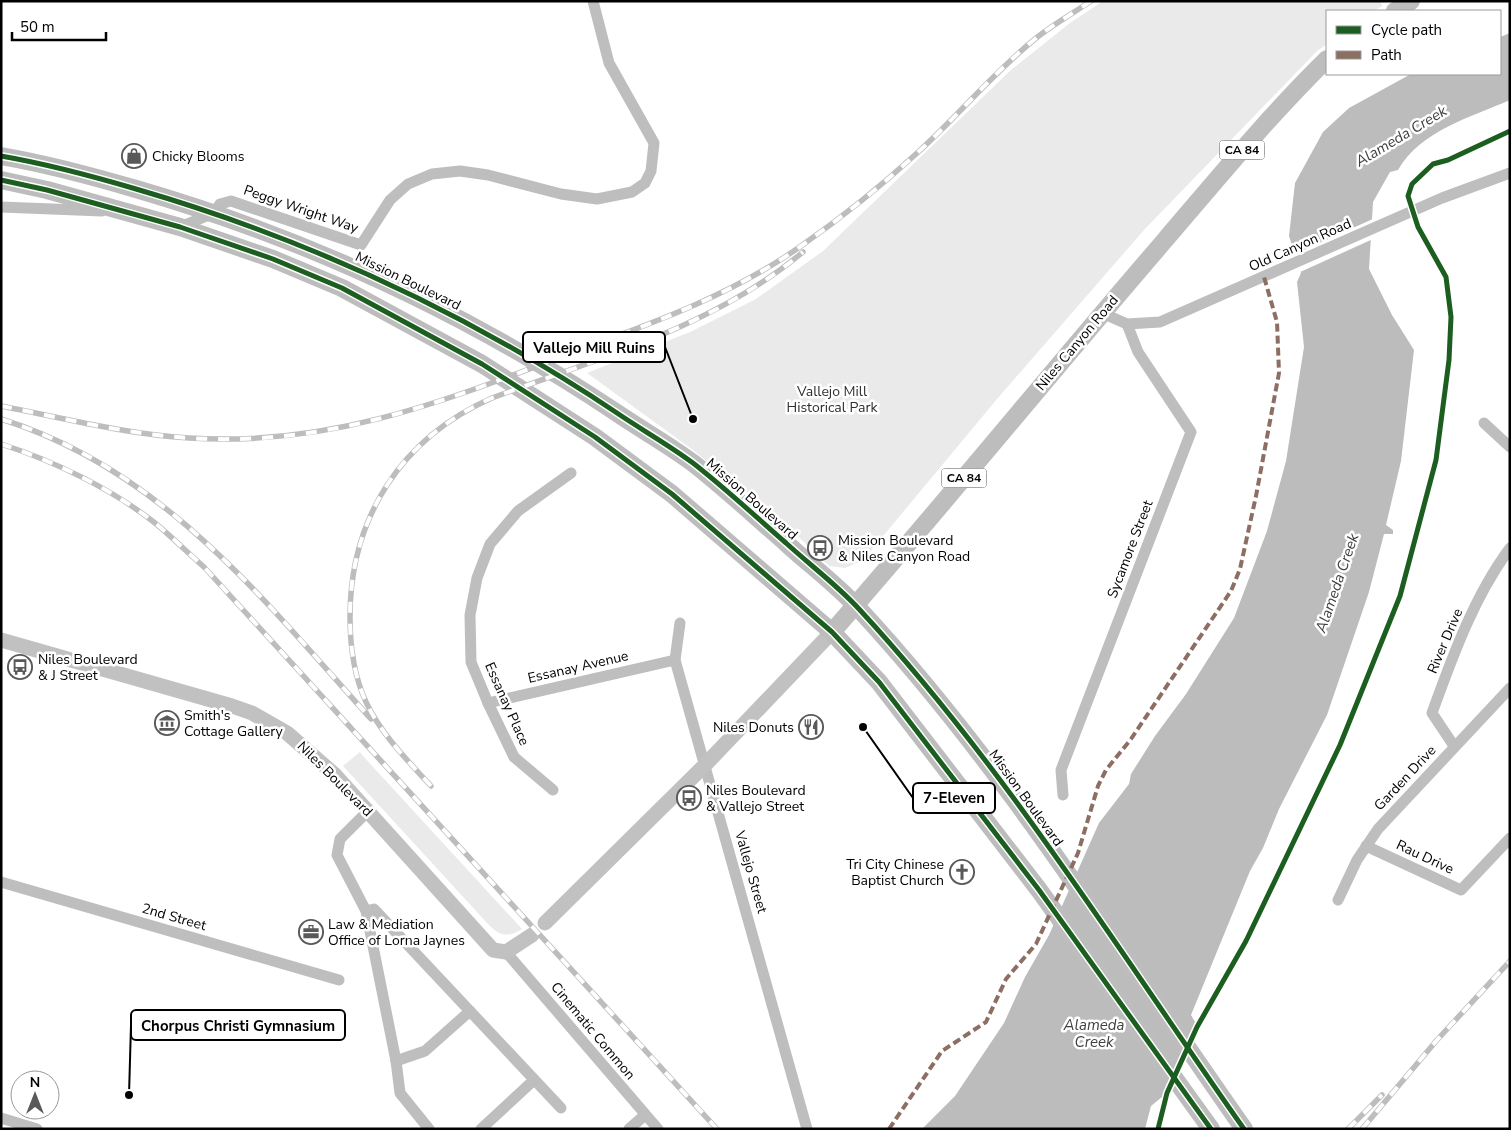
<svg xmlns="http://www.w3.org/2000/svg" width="1511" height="1130" viewBox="0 0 1511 1130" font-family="'Nunito Sans',sans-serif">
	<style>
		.green { fill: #eaeaea }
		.water { fill: #bcbcbc }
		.pier { fill: #fff }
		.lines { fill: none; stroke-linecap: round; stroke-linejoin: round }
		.minor { stroke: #bebebe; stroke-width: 11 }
		.secondary { stroke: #c1c1c1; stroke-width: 15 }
		.primary { stroke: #bdbdbd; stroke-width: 18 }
		.rail-casing { stroke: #bdbdbd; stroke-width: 5.5 }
		.rail { stroke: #fff; stroke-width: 4; stroke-dasharray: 11; stroke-linecap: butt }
		.quiet { stroke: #8d6e63; stroke-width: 4; stroke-dasharray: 8 4; stroke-linecap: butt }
		.cycleway-casing { stroke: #fff; stroke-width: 8 }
		.cycleway { stroke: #1b5e20; stroke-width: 5 }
		.labels { text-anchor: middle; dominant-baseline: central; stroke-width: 5; stroke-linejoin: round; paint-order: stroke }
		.shield { fill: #fff; stroke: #4c4c4c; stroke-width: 1 }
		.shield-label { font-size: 12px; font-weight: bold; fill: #000 }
		.poi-label { font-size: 14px; fill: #000; stroke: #fff; text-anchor: start }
		.street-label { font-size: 14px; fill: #000; stroke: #fff }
		.park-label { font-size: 14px; fill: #2f2f2f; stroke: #fff }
		.water-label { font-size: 15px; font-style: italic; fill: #404040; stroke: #fff }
		.leader { fill: none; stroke: #000; stroke-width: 2 }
		.callout-dot { fill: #000; stroke: #fff; stroke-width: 2 }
		.callout { fill: #fff; stroke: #000; stroke-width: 2 }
		.callout-label { font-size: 15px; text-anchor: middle; font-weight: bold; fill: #000 }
	</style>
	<rect width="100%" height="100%" fill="#fff"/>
	<g class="green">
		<path d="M1103 1H1380L1382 6 1374 11H1327V44L1317 51 1144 230 997 399 869 553 857 563 845 568 829 566 790 529 693 450 587 373 690 332 756 299 823 251 1011 70 1070 23Z"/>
		<path d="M360 752 363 756 522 929C508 938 499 936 488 924L343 766Z"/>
	</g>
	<path class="water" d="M1510 33V100C1471 117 1420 131 1398 170L1390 172 1373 202 1369 269 1392 315 1414 350 1401 461 1386 525 1393 530V534H1384L1369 592 1327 715 1279 809 1263 848 1250 871 1191 1015 1195 1022 1162 1097 1151 1106 1145 1129H922L955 1096 1004 1023 1025 977 1049 935 1099 823 1129 784 1131 774 1155 736 1186 694 1234 618 1267 531 1286 461 1304 347 1297 282 1301 273 1289 236 1295 183 1323 132 1349 108 1411 74H1500V37Z"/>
	<path class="pier" d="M1375 218 1373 239 1298 273 1293 255Z"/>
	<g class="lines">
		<g class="minor">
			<path d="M1 207 102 211"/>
			<path d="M180 227 214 213 220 204 231 201 361 245 390 200 408 184 432 174 460 171 488 175 561 194 597 199 632 192 645 183 651 171 654 143 609 63 593 1"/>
			<path d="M1102 313 1127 324 1160 322 1442 198 1510 173"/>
			<path d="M1484 423 1510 447"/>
			<path d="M680 623 675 660 807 1129"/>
			<path d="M488 703 675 660"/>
			<path d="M1454 746 1432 713C1452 658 1474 596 1510 548"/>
			<path d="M553 790 514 757 488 703 471 662 470 615 477 578 490 544 518 511 571 473"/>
			<path d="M1063 795 1061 770 1191 432 1138 352 1127 324"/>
			<path d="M368 811 340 839 337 855 366 911 396 1061 400 1093 429 1129"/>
			<path d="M1366 846 1461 890 1510 838"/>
			<path d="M1 882 339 980"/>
			<path d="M1338 900 1357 860 1378 829 1510 688"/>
			<path d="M366 911 374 909 561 1108"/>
			<path d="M506 952 658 1129"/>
			<path d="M396 1061 425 1051 470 1011"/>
			<path d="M1 1118 37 1129"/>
			<path d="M481 1129 534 1080"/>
			<path d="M629 1129 645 1115"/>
		</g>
		<g class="secondary">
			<path d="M1 640 232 706 252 713 287 733 335 775 493 950 506 952 532 935"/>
			<path d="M545 923 704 766 832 632"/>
		</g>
		<g class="primary">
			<path d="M1395 11 1411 1"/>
			<path d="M1 156C47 164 92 176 136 189 308 239 469 314 617 413 642 430 669 445 693 463 725 488 755 516 786 543 810 565 837 585 859 609 1006 768 1120 953 1244 1129"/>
			<path d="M1 180 47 190 180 227 273 259 342 288 482 364 595 437 672 494 832 632 879 682 1039 890 1211 1129"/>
			<path d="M832 632C945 503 1053 370 1165 240 1218 178 1269 116 1327 59"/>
		</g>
		<defs>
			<g id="rail">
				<path d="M1 406C63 418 125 434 189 438 331 447 445 401 574 352 653 323 732 295 801 246 841 218 880 187 916 154 957 117 992 74 1035 39 1052 25 1072 14 1091 1"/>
				<path d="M1 419C162 469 263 599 371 719"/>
				<path d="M1 444C54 461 112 489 155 523 172 537 188 553 204 567L717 1129"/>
				<path d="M431 786C407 760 381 734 366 702 354 676 350 646 350 617 350 518 401 438 492 398 599 358 715 326 803 252"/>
				<path d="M1348 1129 1382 1095"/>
				<path d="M1362 1129 1437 1040 1510 961"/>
			</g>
		</defs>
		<use href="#rail" class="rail-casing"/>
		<use href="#rail" class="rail"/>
		<path class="quiet" d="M889 1129 942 1051 986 1022 1006 979 1036 944 1078 853 1098 786 1106 770 1131 739 1231 591 1240 569 1256 496 1279 373 1277 322 1264 277"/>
		<defs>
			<g id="cycleway">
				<path d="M1 156C47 164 92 176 136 189 308 239 469 314 617 413 642 430 669 445 693 463 725 488 755 516 786 543 810 565 837 585 859 609 1006 768 1120 953 1244 1129"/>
				<path d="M1 180 47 190 180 227 273 259 342 288 482 364 595 437 672 494 832 632 879 682 1039 890 1211 1129"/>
				<path d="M1158 1129 1167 1093 1197 1027 1246 941 1340 745 1400 596 1436 460 1449 360 1451 317 1446 277 1418 227 1408 196 1412 184 1433 164 1448 160 1510 131"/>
			</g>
		</defs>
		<use href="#cycleway" class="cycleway-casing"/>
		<use href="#cycleway" class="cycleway"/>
	</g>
	<defs>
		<symbol id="shop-ring" viewBox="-11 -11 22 22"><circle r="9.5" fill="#fff" stroke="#595959" stroke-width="1.5"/><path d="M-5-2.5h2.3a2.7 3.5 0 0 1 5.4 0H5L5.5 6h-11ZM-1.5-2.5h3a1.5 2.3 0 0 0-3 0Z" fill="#595959"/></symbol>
		<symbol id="bus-ring" viewBox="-11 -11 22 22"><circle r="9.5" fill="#fff" stroke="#595959" stroke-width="1.5"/><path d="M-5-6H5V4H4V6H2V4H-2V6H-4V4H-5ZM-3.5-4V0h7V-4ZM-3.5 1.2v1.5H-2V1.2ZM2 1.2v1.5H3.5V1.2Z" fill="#595959"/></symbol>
		<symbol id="museum-ring" viewBox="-11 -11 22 22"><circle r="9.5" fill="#fff" stroke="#595959" stroke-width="1.5"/><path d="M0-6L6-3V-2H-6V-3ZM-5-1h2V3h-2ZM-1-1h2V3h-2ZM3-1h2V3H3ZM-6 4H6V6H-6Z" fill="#595959"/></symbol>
		<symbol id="restaurant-ring" viewBox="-11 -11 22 22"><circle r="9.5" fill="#fff" stroke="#595959" stroke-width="1.5"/><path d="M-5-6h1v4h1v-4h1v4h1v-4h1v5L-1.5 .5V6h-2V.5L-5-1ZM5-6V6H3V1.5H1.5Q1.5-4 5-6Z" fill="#595959"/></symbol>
		<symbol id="church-ring" viewBox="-11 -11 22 22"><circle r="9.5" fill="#fff" stroke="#595959" stroke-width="1.5"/><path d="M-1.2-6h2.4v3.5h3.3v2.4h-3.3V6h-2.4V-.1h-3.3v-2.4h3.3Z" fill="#595959"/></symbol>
		<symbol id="office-ring" viewBox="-11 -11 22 22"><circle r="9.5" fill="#fff" stroke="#595959" stroke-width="1.5"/><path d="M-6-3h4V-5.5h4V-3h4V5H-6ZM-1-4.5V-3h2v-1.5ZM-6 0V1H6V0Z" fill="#595959"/></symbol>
	</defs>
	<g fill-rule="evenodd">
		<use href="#shop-ring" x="120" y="142" width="28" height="28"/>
		<use href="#bus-ring" x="806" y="534" width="28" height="28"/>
		<use href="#bus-ring" x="6" y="653" width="28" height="28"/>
		<use href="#museum-ring" x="153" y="709" width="28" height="28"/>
		<use href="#restaurant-ring" x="797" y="713" width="28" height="28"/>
		<use href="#bus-ring" x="675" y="784" width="28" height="28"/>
		<use href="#church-ring" x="948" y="858" width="28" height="28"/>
		<use href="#office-ring" x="297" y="918" width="28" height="28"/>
	</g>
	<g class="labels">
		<g class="shield">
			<rect x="1219.5" y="140.5" width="45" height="19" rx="4"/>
			<rect x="941.5" y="468.5" width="45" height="19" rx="4"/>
		</g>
		<g class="shield-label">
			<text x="1242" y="150">CA 84</text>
			<text x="964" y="478">CA 84</text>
		</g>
		<g class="poi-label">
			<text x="152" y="156">Chicky Blooms</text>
			<text x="838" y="540">Mission Boulevard<tspan x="838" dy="16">&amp; Niles Canyon Road</tspan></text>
			<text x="38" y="659">Niles Boulevard<tspan x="38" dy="16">&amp; J Street</tspan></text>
			<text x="184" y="715">Smith's<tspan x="184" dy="16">Cottage Gallery</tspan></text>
			<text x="794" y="727" text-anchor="end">Niles Donuts</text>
			<text x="706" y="790">Niles Boulevard<tspan x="706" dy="16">&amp; Vallejo Street</tspan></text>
			<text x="944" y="864" text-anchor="end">Tri City Chinese<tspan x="944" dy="16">Baptist Church</tspan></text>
			<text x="328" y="924">Law &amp; Mediation<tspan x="328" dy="16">Office of Lorna Jaynes</tspan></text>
		</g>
		<g class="street-label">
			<text transform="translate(301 209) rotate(19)">Peggy Wright Way</text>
			<text transform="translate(1300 245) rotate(-24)">Old Canyon Road</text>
			<text transform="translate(408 281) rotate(26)">Mission Boulevard</text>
			<text transform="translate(1077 343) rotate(-50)">Niles Canyon Road</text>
			<text transform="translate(752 499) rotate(41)">Mission Boulevard</text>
			<text transform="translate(1130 549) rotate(-69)">Sycamore Street</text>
			<text transform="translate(1445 641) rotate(-67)">River Drive</text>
			<text transform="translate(578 667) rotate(-13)">Essanay Avenue</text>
			<text transform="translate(507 704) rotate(66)">Essanay Place</text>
			<text transform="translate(1405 778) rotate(-47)">Garden Drive</text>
			<text transform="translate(335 779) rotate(45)">Niles Boulevard</text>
			<text transform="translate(1026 798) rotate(54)">Mission Boulevard</text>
			<text transform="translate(1425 857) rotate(25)">Rau Drive</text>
			<text transform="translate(751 872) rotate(74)">Vallejo Street</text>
			<text transform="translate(174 917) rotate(16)">2nd Street</text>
			<text transform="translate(593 1031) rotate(50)">Cinematic Common</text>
		</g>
		<g class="park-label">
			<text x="832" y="391">Vallejo Mill<tspan x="832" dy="16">Historical Park</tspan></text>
		</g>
		<g class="water-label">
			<text transform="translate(1401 136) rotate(-31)">Alameda Creek</text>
			<text transform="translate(1337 583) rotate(-71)">Alameda Creek</text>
			<text x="1094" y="1025">Alameda<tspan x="1094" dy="17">Creek</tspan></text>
		</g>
	</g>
	<path class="leader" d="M693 419L665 347M863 727L913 798M129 1095L131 1025"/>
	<g class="callout-dot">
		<circle cx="693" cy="419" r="5"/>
		<circle cx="863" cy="727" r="5"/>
		<circle cx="129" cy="1095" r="5"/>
	</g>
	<g class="callout">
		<rect x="523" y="332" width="142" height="30" rx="5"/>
		<rect x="913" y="783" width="82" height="30" rx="5"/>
		<rect x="131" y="1010" width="214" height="30" rx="5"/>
	</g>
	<g class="callout-label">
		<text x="594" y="353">Vallejo Mill Ruins</text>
		<text x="954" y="803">7-Eleven</text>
		<text x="238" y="1031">Chorpus Christi Gymnasium</text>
	</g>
	<rect width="1511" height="1130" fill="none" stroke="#000000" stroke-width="5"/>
	<rect x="1326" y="10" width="175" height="65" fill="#ffffff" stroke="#999999"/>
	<rect x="1336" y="26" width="25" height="8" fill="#1b5e20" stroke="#999999"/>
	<text x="1371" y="35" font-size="15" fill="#000000">Cycle path</text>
	<rect x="1336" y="51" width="25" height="8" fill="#8d6e63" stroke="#999999"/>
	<text x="1371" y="60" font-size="15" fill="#000000">Path</text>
	<g transform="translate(35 1095)"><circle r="24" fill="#ffffff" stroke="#999999"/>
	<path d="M0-4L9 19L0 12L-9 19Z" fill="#595959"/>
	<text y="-8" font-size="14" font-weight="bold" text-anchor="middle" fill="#000000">N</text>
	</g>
	<path d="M12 32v8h94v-8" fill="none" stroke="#000000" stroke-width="2.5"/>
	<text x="20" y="32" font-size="15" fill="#000000" stroke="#ffffff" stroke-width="4" paint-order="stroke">50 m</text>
</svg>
